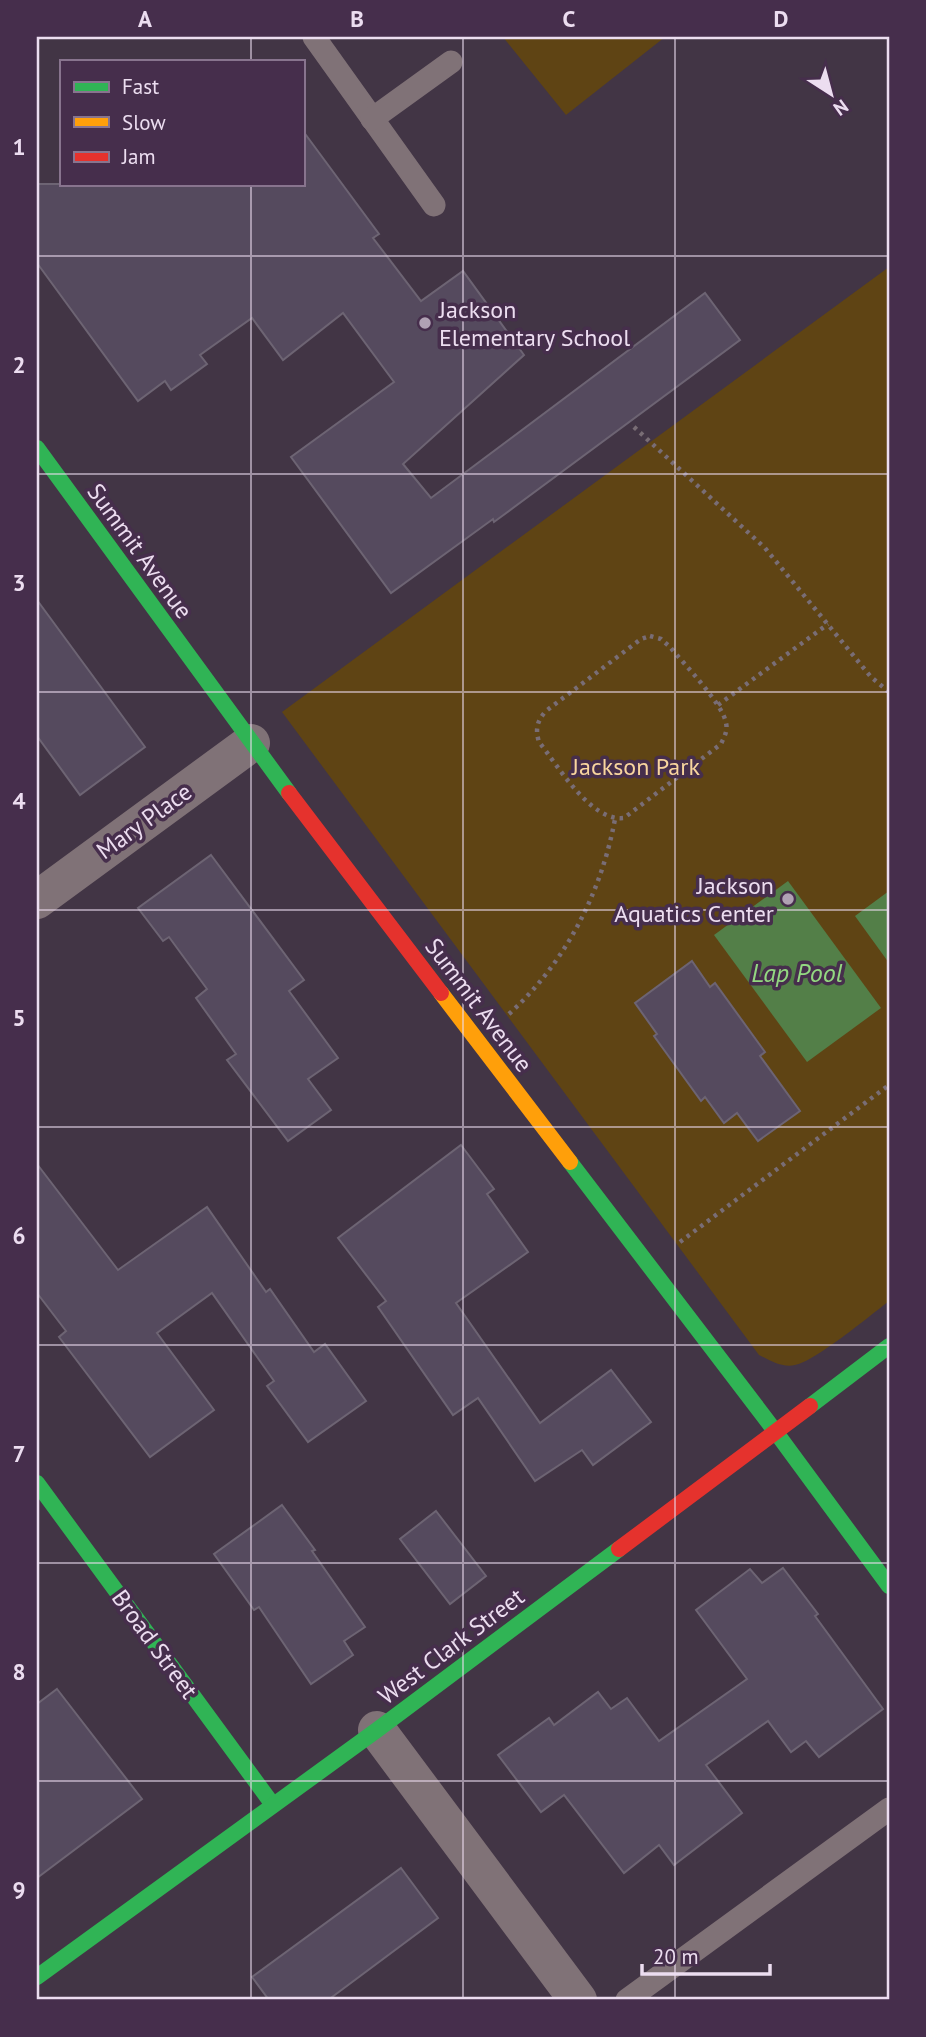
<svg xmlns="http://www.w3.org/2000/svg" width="926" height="2037" viewBox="0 0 926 2037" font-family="'PT Sans',sans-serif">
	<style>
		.green { fill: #5f4414 }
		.water { fill: #537f48 }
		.building { fill: #554a5e; stroke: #6d6473; stroke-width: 2 }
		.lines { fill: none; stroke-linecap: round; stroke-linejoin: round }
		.path { stroke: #796d75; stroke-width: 4.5; stroke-dasharray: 3.5 5; stroke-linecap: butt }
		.lane { stroke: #807277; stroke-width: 23 }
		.street { stroke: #807277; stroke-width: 38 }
		.fast { stroke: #30b455; stroke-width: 16 }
		.slow { stroke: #ff9f0a; stroke-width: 16 }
		.jam { stroke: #e5322d; stroke-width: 16 }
		.grid { fill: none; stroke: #ecddf0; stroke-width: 2; stroke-opacity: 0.55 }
		.poi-dot { fill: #b0a2b4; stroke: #462e4c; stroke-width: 2.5 }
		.labels { text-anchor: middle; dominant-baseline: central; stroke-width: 7; stroke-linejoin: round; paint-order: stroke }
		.poi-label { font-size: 24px; fill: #ecddf0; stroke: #462e4c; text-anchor: start }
		.street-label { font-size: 24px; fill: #ecddf0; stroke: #462e4c }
		.park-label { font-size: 24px; fill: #f8d59e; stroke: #462e4c }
		.water-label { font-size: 26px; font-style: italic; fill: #93d781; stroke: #462e4c }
		.neatline { fill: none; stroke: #ecddf0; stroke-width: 2.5 }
		.grid-label { font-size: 23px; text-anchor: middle; font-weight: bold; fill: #ecddf0 }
	</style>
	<rect width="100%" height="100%" fill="#423545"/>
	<g class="green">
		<path d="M503 37H665L566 115Z"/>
		<path d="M889 267V1301C871 1315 814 1362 795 1365 782 1368 770 1360 759 1355L282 712Z"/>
	</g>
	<g class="water">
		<path d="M788 881 881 1008 807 1062 714 935Z"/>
		<path d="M889 891V963L855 916Z"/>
	</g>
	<g class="building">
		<path d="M303 131 379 234 373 238 421 301 463 271 524 355 403 464 431 498 705 293 740 340 494 522 493 519 391 593 291 457 394 382 343 313 283 360 252 318 200 355 207 364 171 390 165 381 138 401 37 263V184H303Z"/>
		<path d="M37 600 145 747 80 795 37 736Z"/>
		<path d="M211 855 304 980 289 991 338 1058 308 1079 331 1110 288 1141 227 1060 236 1054 196 998 207 989 169 937 163 941 138 908Z"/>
		<path d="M692 961 710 987 715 983 765 1052 760 1056 800 1111 758 1141 737 1113 724 1123 705 1097 701 1101 654 1036 657 1034 635 1003Z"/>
		<path d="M461 1145 494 1189 487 1194 528 1252 456 1303 540 1423 611 1370 651 1422 593 1465 582 1450 535 1481 478 1398 453 1415 378 1307 386 1301 338 1238Z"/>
		<path d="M37 1164 118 1270 207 1207 266 1292 270 1289 314 1352 325 1344 366 1401 308 1442 267 1386 274 1381 212 1293 157 1333 214 1410 150 1457 59 1337 66 1331 37 1293Z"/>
		<path d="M282 1505 315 1550 312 1551 365 1627 344 1641 353 1655 311 1684 259 1607 254 1610 214 1554Z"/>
		<path d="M436 1511 486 1576 450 1604 400 1539Z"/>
		<path d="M783 1568 818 1614 815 1616 883 1709 819 1757 806 1741 791 1752 768 1721 706 1765 742 1813 674 1865 659 1845 624 1873 564 1795 541 1812 498 1755 549 1718 554 1725 598 1692 611 1709 627 1698 659 1741 747 1679 696 1610 750 1569 762 1583Z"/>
		<path d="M57 1689 142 1799 37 1878V1704Z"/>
		<path d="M401 1868 438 1918 328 2000H269L252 1977Z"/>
	</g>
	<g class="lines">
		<g class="path">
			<path d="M634 427 765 548 871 677 889 692"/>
			<path d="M650 636 661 639 670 647C684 664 723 704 726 723 728 731 724 737 721 744L624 818C591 822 558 766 539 742 535 729 537 721 546 711L641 639Z"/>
			<path d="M718 705 828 624"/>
			<path d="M509 1014C565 963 601 894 615 819"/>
			<path d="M680 1242 889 1085"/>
		</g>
		<g class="lane">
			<path d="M314 37 434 205"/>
			<path d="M372 119 451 62"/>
			<path d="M627 2000 889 1809"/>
		</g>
		<g class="street">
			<path d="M37 900 251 743"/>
			<path d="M377 1730 578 2000"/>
		</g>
		<g class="fast">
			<path d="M37 448 289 793"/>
			<path d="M570 1162 775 1431 889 1586"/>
			<path d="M810 1406 889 1346"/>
			<path d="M37 1483 273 1805"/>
			<path d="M37 1977 377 1730 619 1549"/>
		</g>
		<path class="slow" d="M441 993 570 1162"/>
		<g class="jam">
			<path d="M289 793 441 993"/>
			<path d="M619 1549 810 1406"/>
		</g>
	</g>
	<path class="grid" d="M251 37V61M463 37V2000M675 37V2000M251 184V2000M37 256H889M37 474H889M37 692H889M37 910H889M37 1127H889M37 1345H889M37 1563H889M37 1781H889"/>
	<g class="poi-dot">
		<circle cx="425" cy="323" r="7"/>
		<circle cx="788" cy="899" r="7"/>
	</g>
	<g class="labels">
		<g class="poi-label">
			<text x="439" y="309">Jackson<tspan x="439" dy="28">Elementary School</tspan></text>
			<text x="774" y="885" text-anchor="end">Jackson<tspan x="774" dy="28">Aquatics Center</tspan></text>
		</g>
		<g class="street-label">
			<text transform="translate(140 551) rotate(54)">Summit Avenue</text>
			<text transform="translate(144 821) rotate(-36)">Mary Place</text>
			<text transform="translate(479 1005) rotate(53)">Summit Avenue</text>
			<text transform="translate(155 1644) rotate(54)">Broad Street</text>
			<text transform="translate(451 1646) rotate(-37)">West Clark Street</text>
		</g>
		<g class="park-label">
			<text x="636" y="766">Jackson Park</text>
		</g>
		<g class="water-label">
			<text x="797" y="972">Lap Pool</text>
		</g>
	</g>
	<rect width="926" height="2037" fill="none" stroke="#462e4c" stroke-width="77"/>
	<rect x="60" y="60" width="245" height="126" fill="#462e4c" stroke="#88748e" stroke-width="2"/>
	<rect x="74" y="82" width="35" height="10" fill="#30b455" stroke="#88748e" stroke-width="2"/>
	<text x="122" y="94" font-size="21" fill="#ecddf0">Fast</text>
	<rect x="74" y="117" width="35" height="10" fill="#ff9f0a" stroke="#88748e" stroke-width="2"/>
	<text x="122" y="130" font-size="21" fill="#ecddf0">Slow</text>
	<rect x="74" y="152" width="35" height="10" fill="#e5322d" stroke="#88748e" stroke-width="2"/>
	<text x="122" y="164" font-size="21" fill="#ecddf0">Jam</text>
	<g transform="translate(831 94) rotate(144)" stroke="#462e4c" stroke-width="5" paint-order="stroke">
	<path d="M0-5L12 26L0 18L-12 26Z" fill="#ecddf0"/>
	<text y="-10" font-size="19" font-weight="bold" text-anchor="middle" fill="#ecddf0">N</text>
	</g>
	<path d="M642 1964v10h128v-10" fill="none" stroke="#ecddf0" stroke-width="3.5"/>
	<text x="653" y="1964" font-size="21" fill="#ecddf0" stroke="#462e4c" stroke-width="5" paint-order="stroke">20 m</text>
	<rect x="38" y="38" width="850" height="1960" class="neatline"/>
	<g class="grid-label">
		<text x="145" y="27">A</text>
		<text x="357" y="27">B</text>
		<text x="569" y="27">C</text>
		<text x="781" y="27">D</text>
		<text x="19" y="155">1</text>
		<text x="19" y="373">2</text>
		<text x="19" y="591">3</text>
		<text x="19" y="809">4</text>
		<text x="19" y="1026">5</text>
		<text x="19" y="1244">6</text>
		<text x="19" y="1462">7</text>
		<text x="19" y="1680">8</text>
		<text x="19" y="1898">9</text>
	</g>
</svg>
